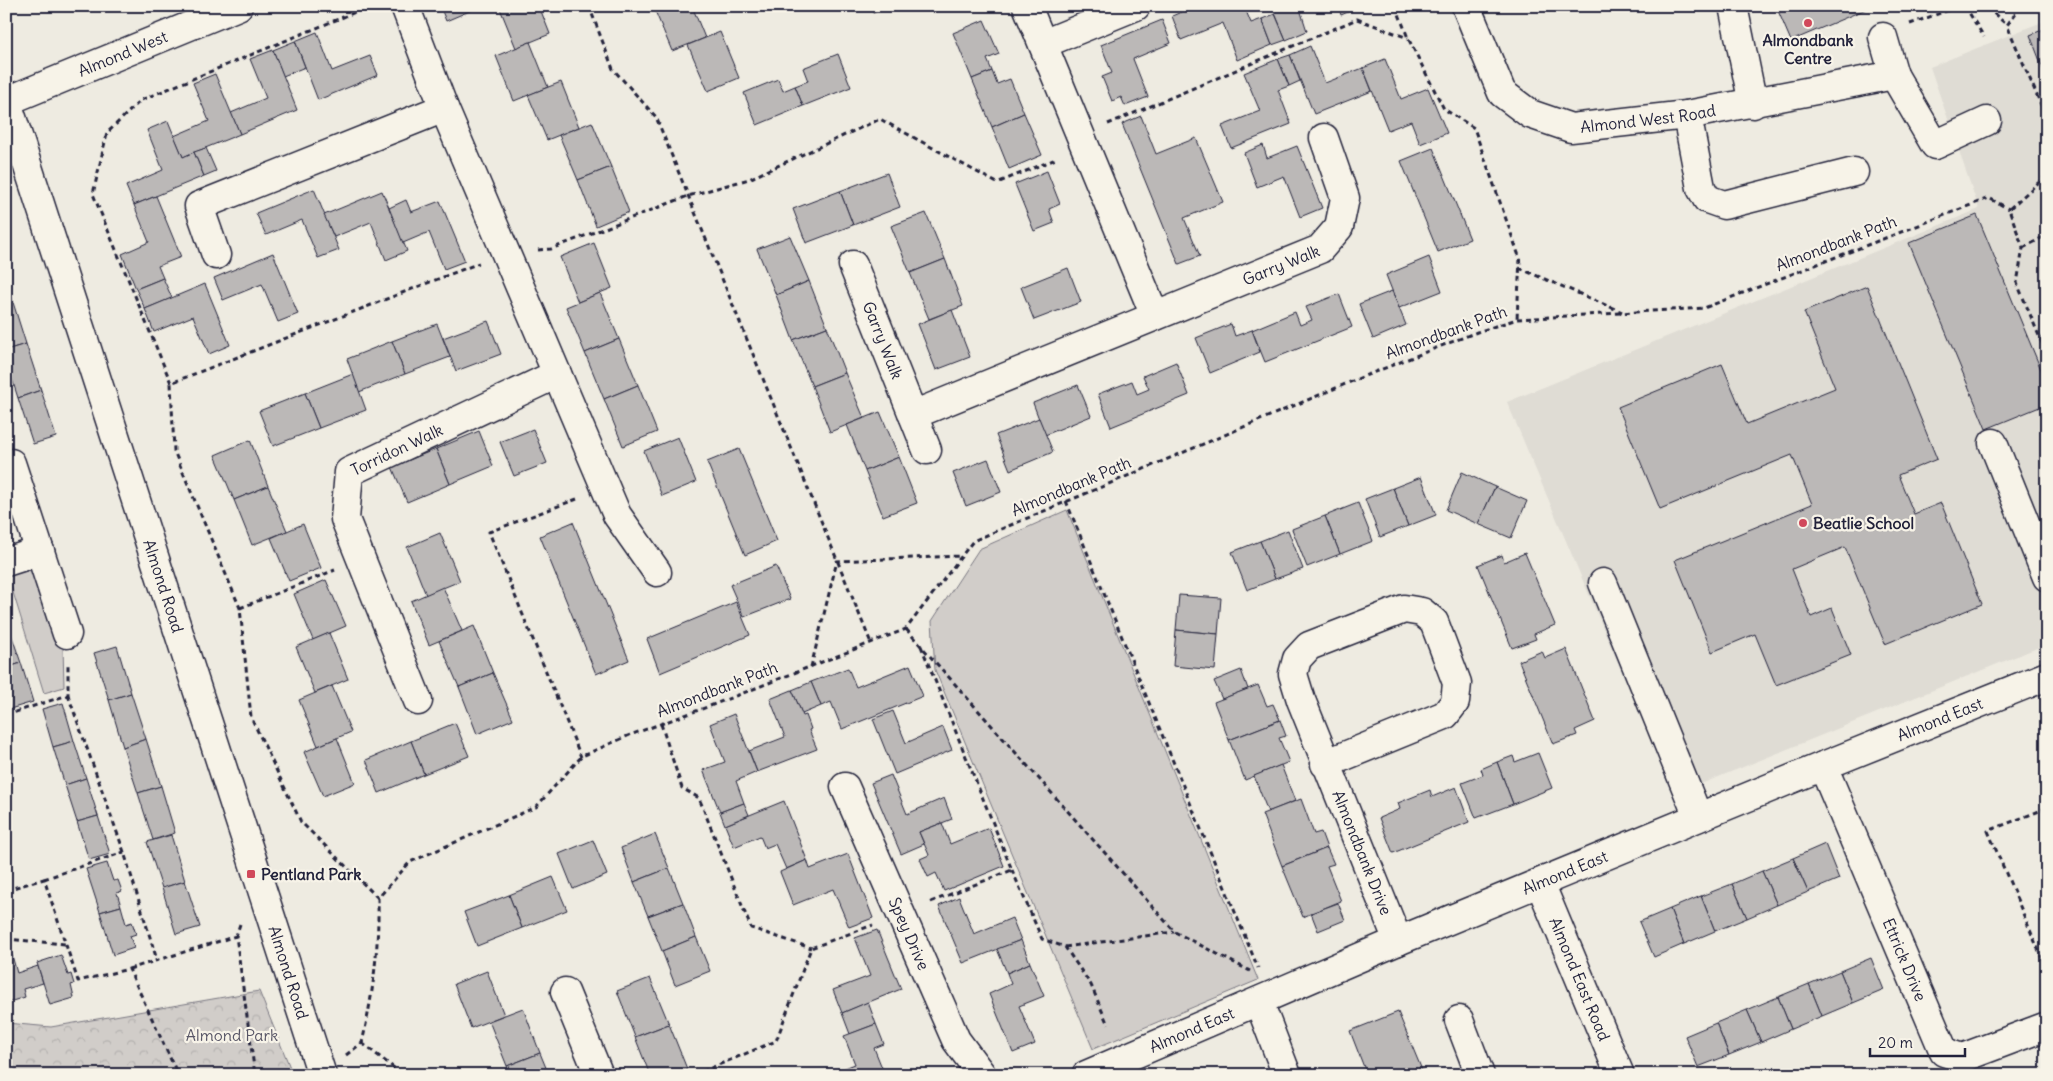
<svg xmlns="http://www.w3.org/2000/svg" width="2053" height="1081" viewBox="0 0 2053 1081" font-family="Delius,sans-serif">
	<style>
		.built { fill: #dfdcd4 }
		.grass { fill: #d1cdc9; stroke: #7a7882 }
		.park { fill: url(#park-crowns); stroke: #7a7882 }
		.building { fill: #bbb8b7; stroke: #22223b }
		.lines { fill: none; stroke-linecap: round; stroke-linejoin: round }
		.minor-casing { stroke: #22223b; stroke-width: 31 }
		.path { stroke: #22223b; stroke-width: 3; stroke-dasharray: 5 4; stroke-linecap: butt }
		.minor { stroke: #f7f3e8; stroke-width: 28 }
		.poi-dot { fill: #d1495b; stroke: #f7f3e8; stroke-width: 2 }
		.labels { text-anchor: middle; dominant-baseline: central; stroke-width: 4.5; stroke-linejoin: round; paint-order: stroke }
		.poi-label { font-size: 16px; font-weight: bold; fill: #22223b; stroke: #f7f3e8; text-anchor: start }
		.street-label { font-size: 16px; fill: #22223b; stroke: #f7f3e8 }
		.park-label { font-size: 16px; fill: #575566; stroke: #f7f3e8 }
	</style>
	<defs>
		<pattern id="park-crowns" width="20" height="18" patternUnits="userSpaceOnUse" patternTransform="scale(1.25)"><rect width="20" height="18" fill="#d1cdc9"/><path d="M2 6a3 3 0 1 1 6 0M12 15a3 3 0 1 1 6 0" fill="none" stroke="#b3b0ae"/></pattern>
	</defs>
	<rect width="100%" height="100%" fill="#eeebe1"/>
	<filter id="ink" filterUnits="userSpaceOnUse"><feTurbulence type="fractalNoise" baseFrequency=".02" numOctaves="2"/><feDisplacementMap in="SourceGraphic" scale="10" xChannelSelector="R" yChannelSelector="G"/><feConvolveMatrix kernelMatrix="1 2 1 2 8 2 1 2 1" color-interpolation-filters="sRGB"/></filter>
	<g filter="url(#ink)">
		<path class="built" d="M2047 20V644L1674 795 1507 402 1979 209 1930 67Z"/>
		<g class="grass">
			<path d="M1067 510 1258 980 1093 1049 935 670 932 621 979 549Z"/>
			<path d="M36 568 63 646 64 687 44 693 8 576Z"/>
		</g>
		<path class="park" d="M259 991 293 1075H6V1023L51 1027Z"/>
		<g class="building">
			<path d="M440 6H481L446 21Z"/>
			<path d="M499 6H539L550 34 516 48Z"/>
			<path d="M653 6H677L679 11 692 6 705 38 672 51Z"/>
			<path d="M871 6H889L873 13Z"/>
			<path d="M1195 6H1244L1251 23 1262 19 1272 45 1237 60 1223 23 1181 40 1172 16Z"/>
			<path d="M1272 6H1299L1307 31 1286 40Z"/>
			<path d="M1338 6H1362L1341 15Z"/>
			<path d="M1776 6H1873L1791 41Z"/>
			<path d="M1275 14 1286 40 1272 45 1262 19Z"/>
			<path d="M984 20 999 54 987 59 992 71 972 79 953 33Z"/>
			<path d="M1162 20 1171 43 1133 59 1148 97 1125 106 1121 97 1112 101 1102 77 1112 73 1101 45Z"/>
			<path d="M2047 28V79L2030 35Z"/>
			<path d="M317 32 332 71 370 56 378 75 318 100 295 41Z"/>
			<path d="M720 32 739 78 708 91 688 45Z"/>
			<path d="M295 41 305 67 283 76 273 50Z"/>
			<path d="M530 42 548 87 514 101 496 56Z"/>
			<path d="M1310 46 1325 83 1363 68 1372 91 1314 114 1290 55Z"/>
			<path d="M273 50 297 110 240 134 231 113 266 98 250 59Z"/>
			<path d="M838 54 851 87 803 106 795 86 808 81 803 68Z"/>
			<path d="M1290 55 1300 81 1289 86 1278 59Z"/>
			<path d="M1278 59 1289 86 1278 90 1291 124 1231 148 1222 126 1260 111 1244 73Z"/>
			<path d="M1385 59 1401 99 1428 88 1447 133 1420 144 1411 121 1388 130 1363 68Z"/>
			<path d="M992 71 997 84 1010 79 1024 113 992 127 972 79Z"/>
			<path d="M215 74 240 134 183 157 174 136 209 121 193 83Z"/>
			<path d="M778 79 783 91 795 86 803 106 757 125 744 93Z"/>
			<path d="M561 82 579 127 547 140 528 95Z"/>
			<path d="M1024 113 1042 155 1009 169 992 127Z"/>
			<path d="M1141 116 1156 154 1196 138 1223 202 1184 218 1200 256 1179 264 1122 124Z"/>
			<path d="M168 121 183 157 194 152 204 176 134 205 126 186 163 170 147 130Z"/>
			<path d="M592 122 611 167 578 180 559 135Z"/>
			<path d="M1263 145 1267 158 1297 146 1322 208 1300 217 1284 176 1257 187 1244 153Z"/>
			<path d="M206 148 216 171 204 176 194 152Z"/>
			<path d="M1433 148 1470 239 1438 252 1401 161Z"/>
			<path d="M611 167 629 212 596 226 578 180Z"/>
			<path d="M1047 171 1060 204 1049 209 1054 223 1034 231 1015 184Z"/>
			<path d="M887 173 900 207 853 225 840 191Z"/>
			<path d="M314 189 339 250 318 258 302 220 266 235 256 213Z"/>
			<path d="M382 191 407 251 386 260 371 222 334 237 324 215Z"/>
			<path d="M840 191 853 225 806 243 793 209Z"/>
			<path d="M156 196 181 257 158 266 163 278 136 289 122 254 149 242 134 205Z"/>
			<path d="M406 200 411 212 440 201 465 261 444 269 429 232 403 243 389 208Z"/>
			<path d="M926 213 945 259 910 273 891 226Z"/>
			<path d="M1977 215 2047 384V404L1986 429 1909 243Z"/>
			<path d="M790 236 809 281 776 295 757 249Z"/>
			<path d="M594 243 612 288 578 302 560 257Z"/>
			<path d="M273 253 298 314 278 322 262 284 223 300 214 278Z"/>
			<path d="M1429 257 1442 291 1399 308 1386 275Z"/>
			<path d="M945 259 963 306 929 319 910 273Z"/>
			<path d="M1068 268 1081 302 1034 320 1021 287Z"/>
			<path d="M163 278 172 298 145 309 136 289Z"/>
			<path d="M809 281 827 327 793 340 776 295Z"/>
			<path d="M205 284 230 345 209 354 193 316 154 332 145 309Z"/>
			<path d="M1867 286 1937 459 1898 475 1914 514 1941 503 1982 604 1885 644 1845 547 1792 569 1811 617 1832 608 1851 655 1776 685 1755 634 1712 652 1675 560 1812 504 1792 455 1660 509 1618 407 1722 364 1747 424 1835 388 1804 312Z"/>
			<path d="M1392 291 1406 325 1373 339 1359 304Z"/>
			<path d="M600 293 619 339 585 353 566 307Z"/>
			<path d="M1339 294 1352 327 1265 362 1252 330 1295 312 1300 325 1312 320 1306 307Z"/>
			<path d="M11 296 26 344 6 350V297Z"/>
			<path d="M952 310 970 357 936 370 918 324Z"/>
			<path d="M488 321 501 354 456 371 443 338Z"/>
			<path d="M437 324 450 357 405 374 392 341Z"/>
			<path d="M1231 324 1235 336 1252 330 1260 352 1210 373 1196 338Z"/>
			<path d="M827 327 845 373 812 386 793 340Z"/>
			<path d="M619 339 638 385 604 399 585 353Z"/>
			<path d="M392 341 405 374 359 392 347 359Z"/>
			<path d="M26 344 41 390 18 398 6 360V350Z"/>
			<path d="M1176 362 1189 395 1111 427 1098 394 1132 381 1137 394 1149 389 1143 376Z"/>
			<path d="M845 373 864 418 830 432 812 386Z"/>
			<path d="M353 374 366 410 319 428 305 393Z"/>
			<path d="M638 385 657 432 623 446 604 399Z"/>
			<path d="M1078 385 1091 416 1045 435 1033 403Z"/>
			<path d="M41 390 56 437 33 444 18 398Z"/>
			<path d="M305 393 319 428 273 446 259 411Z"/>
			<path d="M880 412 899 457 865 471 847 425Z"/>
			<path d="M1039 418 1053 452 1010 470 996 435Z"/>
			<path d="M533 429 547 463 514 476 500 442Z"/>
			<path d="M479 431 493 466 450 484 436 449Z"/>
			<path d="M678 437 696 482 662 496 644 451Z"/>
			<path d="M250 440 268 486 234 500 215 455Z"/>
			<path d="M436 449 450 484 407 502 392 467Z"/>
			<path d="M739 449 777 541 745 555 707 462Z"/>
			<path d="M899 457 917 503 883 516 865 471Z"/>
			<path d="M988 459 1001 492 966 506 953 473Z"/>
			<path d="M1462 472 1495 487 1478 524 1446 510Z"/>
			<path d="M1421 477 1436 515 1408 526 1393 488Z"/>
			<path d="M268 486 287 531 252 545 234 500Z"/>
			<path d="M1495 487 1527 501 1511 538 1478 524Z"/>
			<path d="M1393 488 1408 526 1380 537 1365 499Z"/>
			<path d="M1358 503 1373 541 1340 554 1325 516Z"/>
			<path d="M1325 516 1340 554 1307 567 1292 529Z"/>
			<path d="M573 522 629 660 596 674 540 536Z"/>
			<path d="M303 524 321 568 289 581 271 538Z"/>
			<path d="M1288 530 1303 569 1275 579 1260 541Z"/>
			<path d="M440 533 460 581 426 595 407 547Z"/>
			<path d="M1260 541 1275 579 1247 590 1232 552Z"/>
			<path d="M1525 553 1555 625 1534 634 1536 639 1512 648 1478 565 1502 555 1504 562Z"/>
			<path d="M776 566 790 599 744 617 730 585Z"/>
			<path d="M326 580 346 626 313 640 294 594Z"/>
			<path d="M443 587 462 631 429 645 411 601Z"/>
			<path d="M1179 595 1221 598 1218 634 1176 630Z"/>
			<path d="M736 602 750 635 660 673 647 639Z"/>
			<path d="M8 625 21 663 6 668V626Z"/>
			<path d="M474 626 493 673 459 687 439 641Z"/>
			<path d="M1176 630 1218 634 1215 670 1173 666Z"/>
			<path d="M329 633 348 679 315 693 296 647Z"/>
			<path d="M117 646 131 693 109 700 94 653Z"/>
			<path d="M1566 649 1595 721 1575 730 1577 735 1553 744 1519 661 1542 651 1545 658Z"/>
			<path d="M21 663 33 702 10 709 6 695V668Z"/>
			<path d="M910 665 923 696 842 729 831 702 821 706 811 682 848 668 856 687Z"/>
			<path d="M1241 670 1248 689 1222 699 1214 681Z"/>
			<path d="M493 673 513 719 477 734 459 687Z"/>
			<path d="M811 682 821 706 802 714 792 690Z"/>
			<path d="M1258 685 1267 706 1273 704 1280 720 1229 740 1214 702Z"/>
			<path d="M332 686 351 732 318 746 299 700Z"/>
			<path d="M792 690 803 716 806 715 811 729 809 730 817 749 757 772 749 751 785 737 770 699Z"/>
			<path d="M131 693 146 739 123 747 109 700Z"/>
			<path d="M63 703 74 741 53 747 42 709Z"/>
			<path d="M893 711 906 743 943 727 952 750 895 774 873 719Z"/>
			<path d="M734 714 757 772 736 781 744 803 720 812 703 770 725 762 710 724Z"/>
			<path d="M1280 720 1286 736 1279 738 1289 762 1245 780 1229 740Z"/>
			<path d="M455 723 469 756 424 774 411 741Z"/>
			<path d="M337 738 355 783 323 796 304 752Z"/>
			<path d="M146 739 161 786 138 793 123 747Z"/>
			<path d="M74 741 86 778 65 785 53 747Z"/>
			<path d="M411 741 424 774 379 793 366 760Z"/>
			<path d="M1538 753 1552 788 1513 804 1497 762 1513 756 1515 762Z"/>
			<path d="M1497 762 1513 804 1476 818 1462 783 1483 775 1481 769Z"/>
			<path d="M1281 765 1295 801 1268 812 1254 776Z"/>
			<path d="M891 775 907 814 944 798 952 819 919 832 924 844 901 854 871 783Z"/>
			<path d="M86 778 98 816 77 822 65 785Z"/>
			<path d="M161 786 175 833 153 840 138 793Z"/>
			<path d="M1456 787 1469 822 1393 853 1379 818 1400 809 1398 803 1430 790 1432 797Z"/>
			<path d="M1301 799 1314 834 1321 832 1327 848 1282 866 1262 814Z"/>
			<path d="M784 801 807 860 786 869 775 844 765 848 760 836 734 847 725 825Z"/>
			<path d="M744 803 749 815 725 825 720 812Z"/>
			<path d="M98 816 110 854 89 860 77 822Z"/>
			<path d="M942 823 950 844 989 828 1004 866 944 891 936 873 928 877 920 859 929 855 919 832Z"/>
			<path d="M655 834 669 868 634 882 621 848Z"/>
			<path d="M171 835 185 881 162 888 147 842Z"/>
			<path d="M593 840 607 875 573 889 559 854Z"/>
			<path d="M1825 844 1839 879 1808 892 1793 858Z"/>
			<path d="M1327 848 1334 864 1327 866 1341 901 1303 917 1282 866Z"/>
			<path d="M848 854 873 918 849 927 833 889 793 905 780 872 807 860 810 869Z"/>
			<path d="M1793 858 1808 892 1777 905 1762 871Z"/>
			<path d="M107 863 113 881 118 880 122 891 117 893 121 906 100 912 86 869Z"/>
			<path d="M669 868 683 903 648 916 634 882Z"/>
			<path d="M1762 871 1777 905 1747 918 1732 884Z"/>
			<path d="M553 877 567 910 522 928 509 895Z"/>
			<path d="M185 881 200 927 176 934 162 888Z"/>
			<path d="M1732 884 1747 918 1715 931 1701 896Z"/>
			<path d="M509 895 522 928 477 946 464 912Z"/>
			<path d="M1701 896 1715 931 1684 944 1670 909Z"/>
			<path d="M959 897 974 934 1012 918 1021 940 963 963 939 906Z"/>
			<path d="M683 903 696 937 662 951 648 916Z"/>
			<path d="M1338 903 1345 920 1318 931 1311 913Z"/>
			<path d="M121 906 126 924 132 922 136 934 130 936 134 948 113 955 100 912Z"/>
			<path d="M1670 909 1684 944 1654 957 1639 922Z"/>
			<path d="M877 930 901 989 842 1013 833 990 870 976 855 938Z"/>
			<path d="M696 937 710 971 675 985 662 951Z"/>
			<path d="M1021 940 1030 963 1007 973 997 949Z"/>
			<path d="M11 952 17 973 38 966 43 983 23 989 25 997 6 1003V954Z"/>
			<path d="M61 955 68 975 71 974 74 984 71 985 74 998 50 1005 37 963Z"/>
			<path d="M1871 958 1884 990 1853 1003 1840 971Z"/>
			<path d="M1030 963 1044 996 1019 1006 1035 1044 1013 1053 989 994 1011 984 1007 973Z"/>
			<path d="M487 971 504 1015 471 1028 454 984Z"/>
			<path d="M1840 971 1853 1003 1822 1016 1809 984Z"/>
			<path d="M650 978 669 1024 635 1037 617 991Z"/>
			<path d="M1809 984 1822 1016 1791 1029 1778 997Z"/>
			<path d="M1778 997 1791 1029 1761 1042 1747 1010Z"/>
			<path d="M868 1002 876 1024 850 1034 842 1013Z"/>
			<path d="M523 1008 540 1053 507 1066 489 1021Z"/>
			<path d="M1747 1010 1761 1042 1729 1055 1716 1023Z"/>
			<path d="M1398 1012 1424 1075H1367L1350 1031Z"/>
			<path d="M1716 1023 1729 1055 1698 1067 1685 1036Z"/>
			<path d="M669 1024 687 1069 674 1075H650L635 1037Z"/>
			<path d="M876 1024 884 1044 874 1048 885 1075H827L855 1064 844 1036Z"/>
			<path d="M540 1053 549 1075H511L507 1066Z"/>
			<path d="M1918 1069 1921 1075H1904Z"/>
		</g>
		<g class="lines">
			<defs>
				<g id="minor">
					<path d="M405 6 444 108 617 515 657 572"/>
					<path d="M1027 6 1155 316"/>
					<path id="s1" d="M1466 6 1502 93 1530 114 1571 128 1687 115 1894 75 1883 37"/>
					<path d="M1733 6 1753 104"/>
					<path d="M1043 44 1136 6"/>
					<path d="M1894 75 1935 145 1987 121"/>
					<path id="s2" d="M6 99 322 1075"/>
					<path id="s3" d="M7 101 238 6"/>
					<path d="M1687 115 1701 188 1707 199 1724 205 1854 172"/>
					<path d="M216 255 199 206 444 108"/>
					<path id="s4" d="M853 265 913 415 1320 249 1339 227 1345 198 1324 138"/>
					<path d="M913 415 927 450"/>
					<path d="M1993 443 2047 577"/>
					<path d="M11 463 67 634"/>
					<path d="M6 562 40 551"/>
					<path d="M1603 583 1698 817"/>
					<path id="s5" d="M418 701 345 519 349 472 557 374"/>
					<path id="s6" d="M1325 764 1445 715 1455 702 1457 683 1434 622 1422 612 1404 609 1309 646 1297 659 1293 674 1301 700 1398 941"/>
					<path id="s7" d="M1823 766 1944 1052 1962 1058 2047 1026"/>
					<path id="s8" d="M845 787 956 1040 982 1075"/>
					<path id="s9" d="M1540 883 1620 1075"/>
					<path d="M565 992 599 1075"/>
					<path d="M1259 1002 1287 1075"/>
					<path d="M1459 1020 1480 1075"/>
					<path id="s10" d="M1086 1075 1398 941 1823 766 2047 676"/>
				</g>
			</defs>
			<use href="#minor" class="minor-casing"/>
			<g class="path">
				<path d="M589 6 613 69 656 117 871 643"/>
				<path d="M1396 6 1408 38 1444 109 1474 128 1520 259 1517 319"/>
				<path d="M1965 6 1984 37"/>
				<path d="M1971 6 1990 10"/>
				<path d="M1990 6V10L2007 25"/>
				<path d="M2021 6 2007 25 2047 119"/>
				<path d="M1910 24 1960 6"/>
				<path d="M1108 124 1357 19 1408 38"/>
				<path d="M2047 175 2009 209 2023 248 2017 283 2047 355"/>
				<path d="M2023 248 2047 235"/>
				<path d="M538 250 551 249 688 196 749 179 880 119 997 183 1058 158"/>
				<path d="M1519 268 1622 312"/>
				<path d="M2041 340 2047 332"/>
				<path d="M171 383 93 194 107 133 141 100 370 6"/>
				<path d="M577 499 489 532 581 757"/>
				<path d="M1066 501 1258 968"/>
				<path d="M240 608 335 570"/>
				<path d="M906 629 1175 932 1250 971"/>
				<path d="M921 646 1012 870 928 903"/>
				<path d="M811 667 837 561 961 556"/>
				<path d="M68 695 124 852 157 960"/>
				<path d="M6 715 68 695V663"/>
				<path d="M661 724 682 788 699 798 751 928 811 948"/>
				<path d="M2047 808 1988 831 2047 970"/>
				<path d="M1012 870 1042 939 1065 947 1091 985 1108 1025"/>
				<path d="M44 879 124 852"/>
				<path d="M6 890 44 879 78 981 129 969 178 1075"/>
				<path d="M378 898 301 822 251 717 240 608 174 451 171 383 479 263"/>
				<path d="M240 924 236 936 255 1075"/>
				<path d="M6 939 65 944"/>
				<path d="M1065 947 1174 932"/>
				<path d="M129 969 236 936"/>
				<path d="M362 1043 403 1075"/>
				<path d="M346 1055 362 1043C373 995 379 948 378 898L410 862 536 807 582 756 630 735 710 706 906 629 973 541 1367 375 1477 332 1517 319 1704 308 1989 198 2009 209"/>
				<path d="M694 1075 776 1041 811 948 873 925"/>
			</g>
			<use href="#minor" class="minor"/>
		</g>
	</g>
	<g class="poi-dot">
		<circle cx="1808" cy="23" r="5"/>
		<circle cx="1803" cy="523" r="5"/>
		<rect x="246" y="869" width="10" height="10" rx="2.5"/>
	</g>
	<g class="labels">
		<g class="poi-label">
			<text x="1808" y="40" text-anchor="middle">Almondbank<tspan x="1808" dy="18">Centre</tspan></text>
			<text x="1813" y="523">Beatlie School</text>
			<text x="261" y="874">Pentland Park</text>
		</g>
		<g class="street-label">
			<text stroke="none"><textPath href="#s3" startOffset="125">Almond West</textPath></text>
			<text stroke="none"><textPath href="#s1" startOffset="250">Almond West Road</textPath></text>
			<text transform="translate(1836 243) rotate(-21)">Almondbank Path</text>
			<text stroke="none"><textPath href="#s4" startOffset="559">Garry Walk</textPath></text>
			<text transform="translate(1446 332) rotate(-20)">Almondbank Path</text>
			<text stroke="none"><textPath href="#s4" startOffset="81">Garry Walk</textPath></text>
			<text stroke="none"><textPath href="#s5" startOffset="296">Torridon Walk</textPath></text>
			<text transform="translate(1071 486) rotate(-23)">Almondbank Path</text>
			<text stroke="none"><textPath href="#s2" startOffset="512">Almond Road</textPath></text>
			<text transform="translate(717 689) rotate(-21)">Almondbank Path</text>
			<text stroke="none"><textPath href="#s10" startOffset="925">Almond East</textPath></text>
			<text stroke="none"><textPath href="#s6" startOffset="591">Almondbank Drive</textPath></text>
			<text stroke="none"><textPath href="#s10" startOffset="520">Almond East</textPath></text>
			<text stroke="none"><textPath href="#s8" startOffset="160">Spey Drive</textPath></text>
			<text stroke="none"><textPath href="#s7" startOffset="210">Ettrick Drive</textPath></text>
			<text stroke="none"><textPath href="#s2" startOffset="918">Almond Road</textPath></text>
			<text stroke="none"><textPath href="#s9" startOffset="104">Almond East Road</textPath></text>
			<text stroke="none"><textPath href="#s10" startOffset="115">Almond East</textPath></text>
		</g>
		<g class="park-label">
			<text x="232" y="1035">Almond Park</text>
		</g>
	</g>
	<rect width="2053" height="1081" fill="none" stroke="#f7f3e8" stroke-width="25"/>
	<rect x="12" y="12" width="2028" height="1056" fill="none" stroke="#22223b" stroke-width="2" filter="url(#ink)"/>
	<path d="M1870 1048v8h95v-8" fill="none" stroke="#22223b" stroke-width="2.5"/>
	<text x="1878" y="1048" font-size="15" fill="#22223b" stroke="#f7f3e8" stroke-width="4" paint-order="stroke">20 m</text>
</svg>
